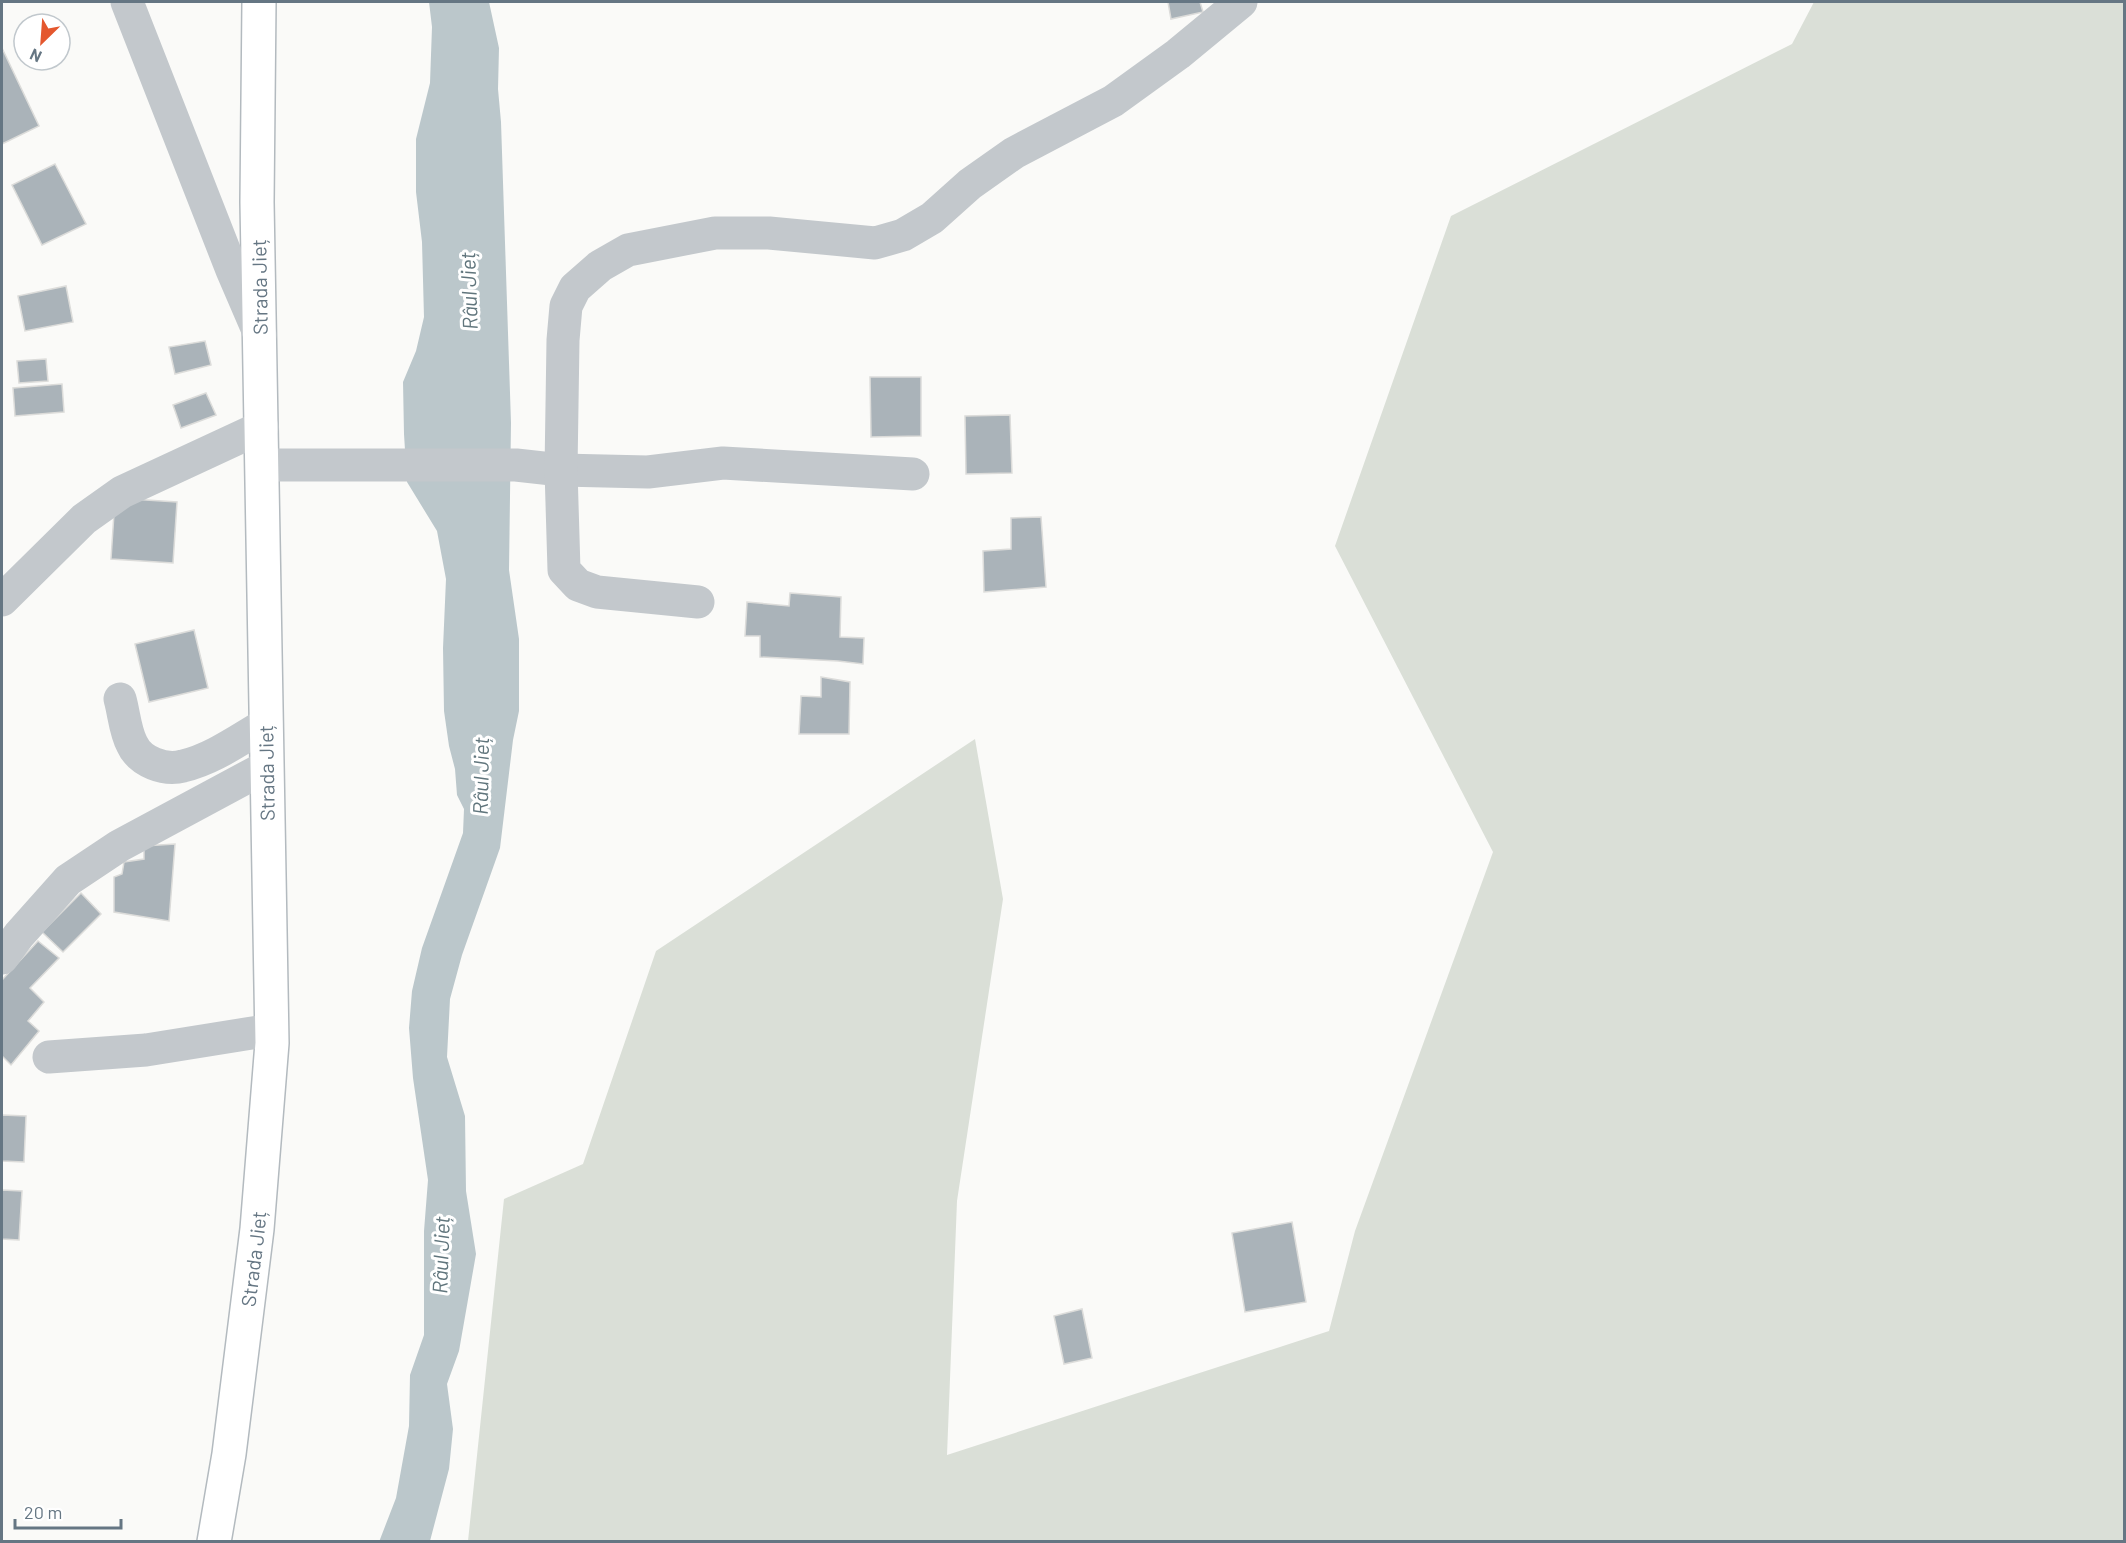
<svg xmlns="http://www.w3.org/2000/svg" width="2126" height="1543" viewBox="0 0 2126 1543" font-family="Barlow,sans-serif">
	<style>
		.green { fill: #dadfd7 }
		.water { fill: #bbc7cb }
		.building { fill: #aab3b9; stroke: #dcdcda; stroke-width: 1.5 }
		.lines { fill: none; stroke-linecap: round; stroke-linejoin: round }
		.secondary-casing { stroke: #b3babf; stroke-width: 36 }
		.street { stroke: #c3c8cc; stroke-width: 33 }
		.secondary { stroke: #fff; stroke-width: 33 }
		.labels { text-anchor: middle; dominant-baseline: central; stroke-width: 6; stroke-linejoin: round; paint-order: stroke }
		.street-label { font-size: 20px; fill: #657683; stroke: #fff }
		.water-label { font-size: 21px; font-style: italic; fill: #60757c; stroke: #fff }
	</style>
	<rect width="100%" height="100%" fill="#fafaf8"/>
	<path class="green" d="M1814 2H2124V1541H468L504 1199 583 1164 656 951 975 739 1003 899 957 1201 947 1455 1329 1331 1355 1231 1493 852 1335 546 1451 216 1792 44Z"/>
	<path class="water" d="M429 2H489L499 48 498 89 501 122 511 423 509 570 519 639V711L513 740 500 848 462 955 450 999 447 1057 465 1116 466 1191 476 1254 459 1351 447 1384 453 1429 449 1469 430 1541 379 1542 396 1498 409 1426 410 1375 424 1335V1231L428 1180 413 1078 409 1028 412 991 422 948 463 833 464 809 457 795 455 769 449 746 444 711 443 648 446 579 437 531 407 482 404 434 403 382 416 351 424 317 422 242 416 192V139L430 83 432 27Z"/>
	<g class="building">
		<path d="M1168 2H1200L1203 12 1171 19Z"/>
		<path d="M2 48 39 126 2 144Z"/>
		<path d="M55 164 86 224 42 245 12 185Z"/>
		<path d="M66 286 73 322 25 331 18 296Z"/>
		<path d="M205 341 211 365 175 374 169 347Z"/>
		<path d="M46 359 48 381 19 383 17 361Z"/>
		<path d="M870 377H921V436L871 437Z"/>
		<path d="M62 384 64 412 15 416 13 388Z"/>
		<path d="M206 393 216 415 181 428 173 405Z"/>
		<path d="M1010 415 1012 473 966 474 965 416Z"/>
		<path d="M115 498 177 502 173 563 111 559Z"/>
		<path d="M1041 517 1046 587 984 592 983 551 1011 549V518Z"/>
		<path d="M790 593 841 597 840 637 864 638 863 664 838 661 760 657V636H745L747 602 789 606Z"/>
		<path d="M194 630 208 688 149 702 135 644Z"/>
		<path d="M821 677 850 682 849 734H799L801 696 821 697Z"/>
		<path d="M175 844 169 921 114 912V877L122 874 124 862 144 859V846Z"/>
		<path d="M81 893 101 914 63 952 42 932Z"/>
		<path d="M38 941 59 958 30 988 44 1002 28 1021 39 1031 11 1065 2 1056V980Z"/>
		<path d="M2 1115 26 1116 24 1162 2 1161Z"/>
		<path d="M2 1190 22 1191 19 1240 2 1239Z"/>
		<path d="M1292 1222 1306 1302 1245 1312 1232 1233Z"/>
		<path d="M1082 1309 1092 1358 1064 1364 1054 1316Z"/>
	</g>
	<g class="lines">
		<defs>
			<g id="secondary">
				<path id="s1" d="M214 1542 229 1454 257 1229 272 1043 257 202 259 2"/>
			</g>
		</defs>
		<use href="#secondary" class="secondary-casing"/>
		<g class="street">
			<path d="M127 2 232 270 260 335"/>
			<path d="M263 465H516L561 470 648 472 723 463 913 474"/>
			<path d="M2 600 84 519 122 492 262 427"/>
			<path d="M698 602 597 592 578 585 564 570 561 470 563 340 566 306 575 288 600 266 628 250 715 233H769L875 243 903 235 932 218 970 184 1014 153 1113 101 1178 54 1241 2"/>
			<path d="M120 699C124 713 125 731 132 744 140 762 165 771 183 766 213 759 240 739 266 724"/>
			<path d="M2 958 19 935 68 880 119 846 266 767"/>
			<path d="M49 1057 146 1050 271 1030"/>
		</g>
		<use href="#secondary" class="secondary"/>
	</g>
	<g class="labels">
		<g class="street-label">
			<text transform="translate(259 287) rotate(-91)">Strada Jieț</text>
			<text transform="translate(266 773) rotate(-91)">Strada Jieț</text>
			<text stroke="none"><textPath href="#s1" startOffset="286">Strada Jieț</textPath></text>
		</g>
		<g class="water-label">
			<text transform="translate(468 291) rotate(-92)">Râul Jieț</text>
			<text transform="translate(480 776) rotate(-89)">Râul Jieț</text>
			<text transform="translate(440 1255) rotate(-88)">Râul Jieț</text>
		</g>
	</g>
	<rect width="2126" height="1543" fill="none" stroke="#657683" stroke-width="6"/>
	<g transform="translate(42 42) rotate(205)"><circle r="28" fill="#ffffff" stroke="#c1c8cd" stroke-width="1.5"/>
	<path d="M0-4.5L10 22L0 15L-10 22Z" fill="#e4572e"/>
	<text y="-9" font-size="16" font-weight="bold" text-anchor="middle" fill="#657683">N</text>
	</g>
	<path d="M15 1519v9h106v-9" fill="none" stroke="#657683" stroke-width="3"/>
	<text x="24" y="1519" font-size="18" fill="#657683" stroke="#ffffff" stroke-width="4.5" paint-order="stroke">20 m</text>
</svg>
